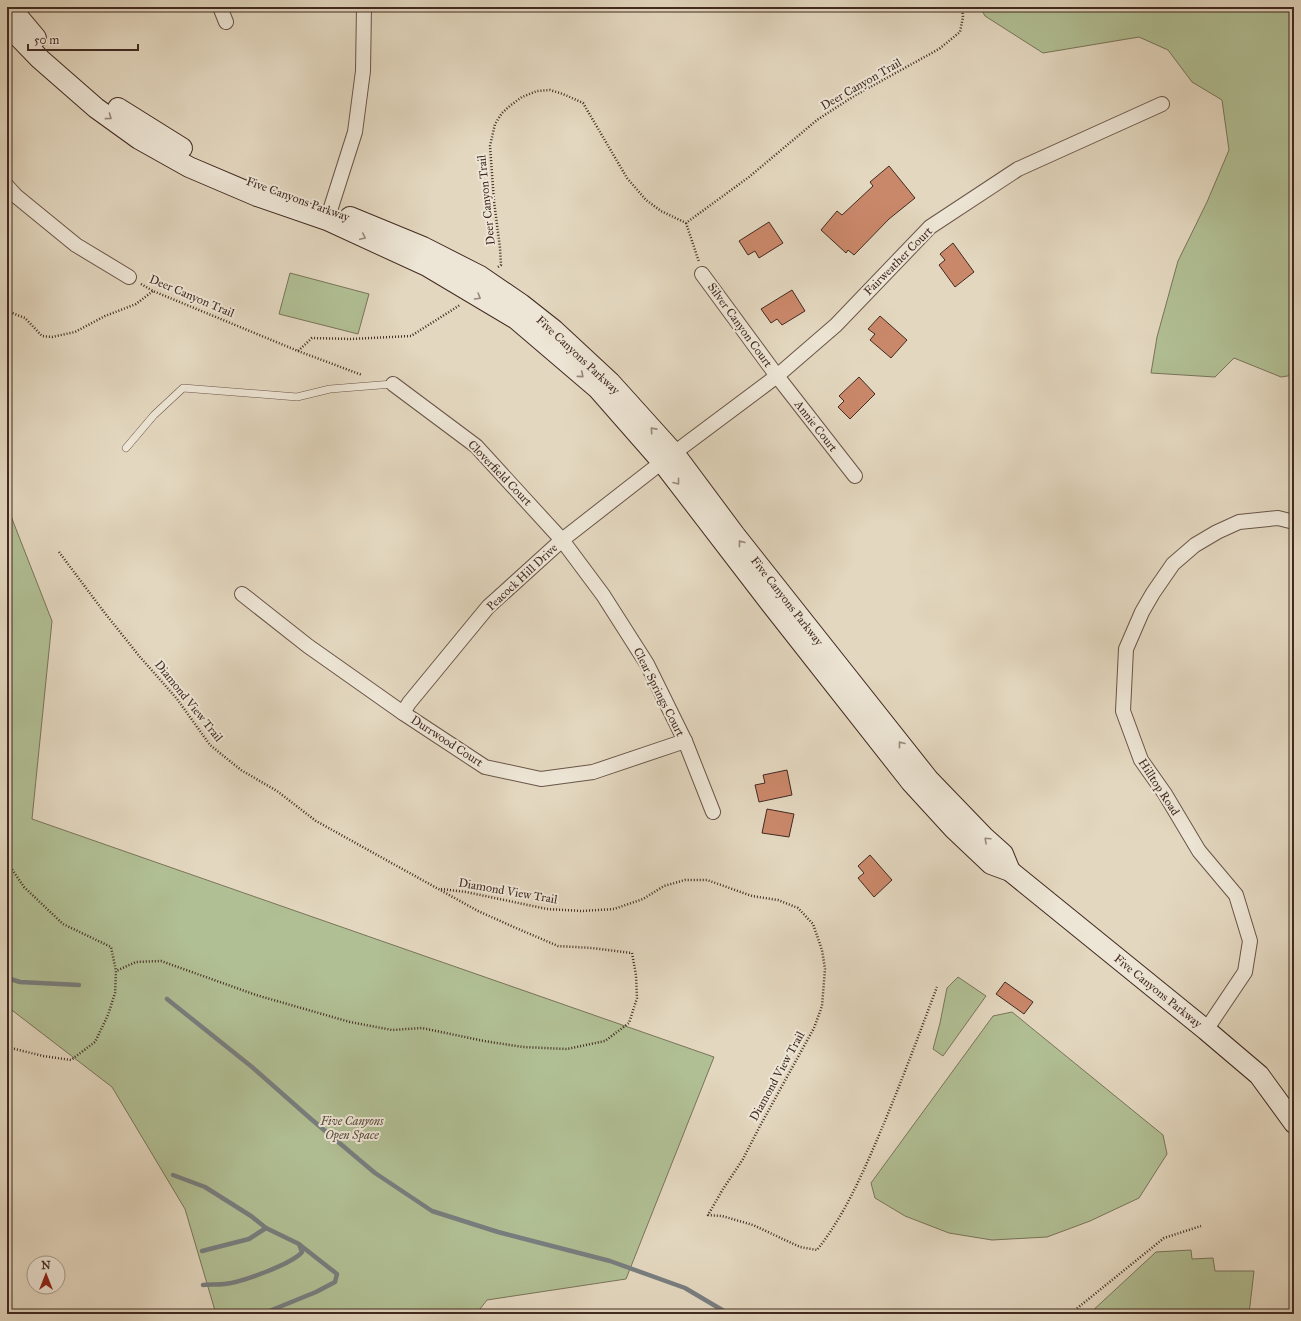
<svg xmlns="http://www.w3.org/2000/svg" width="1301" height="1321" viewBox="0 0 1301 1321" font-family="'IM FELL Great Primer',serif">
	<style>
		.green { fill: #b1bf94; stroke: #79745a }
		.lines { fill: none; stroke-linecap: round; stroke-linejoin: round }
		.stream { stroke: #787e7f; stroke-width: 4.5 }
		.building { fill: #ca886a; stroke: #412a21 }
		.service-casing { stroke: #6a5548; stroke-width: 8 }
		.minor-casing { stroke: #6a5548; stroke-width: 16 }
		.secondary-casing { stroke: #412a21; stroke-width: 22 }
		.path { stroke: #412a21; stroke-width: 2.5; stroke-dasharray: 1 2; stroke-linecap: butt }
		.service { stroke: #ede5d5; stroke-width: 7 }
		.minor { stroke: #ede5d5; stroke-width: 14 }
		.secondary { stroke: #ede5d5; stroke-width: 20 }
		.oneway { stroke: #97887b }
		.labels { text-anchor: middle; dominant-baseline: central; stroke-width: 4; stroke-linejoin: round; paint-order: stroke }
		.street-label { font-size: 12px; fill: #412a21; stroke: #ede5d5 }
		.park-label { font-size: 12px; font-style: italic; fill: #574838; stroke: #ede5d5 }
	</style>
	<rect width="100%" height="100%" fill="#e3d7bf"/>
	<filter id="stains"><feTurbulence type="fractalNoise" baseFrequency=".005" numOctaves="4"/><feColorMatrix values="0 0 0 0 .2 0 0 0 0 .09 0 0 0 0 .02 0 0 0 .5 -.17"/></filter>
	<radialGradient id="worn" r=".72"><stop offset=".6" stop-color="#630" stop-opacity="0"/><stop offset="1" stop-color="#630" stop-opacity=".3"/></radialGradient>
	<g class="green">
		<path d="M980 7H1294V375L1281 377 1234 358 1215 377 1151 373 1157 337 1178 261 1207 202 1229 150 1222 100 1192 82 1168 50 1139 37 1043 53 985 16Z"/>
		<path d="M290 273 369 294 358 334 279 314Z"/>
		<path d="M7 506 52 621 32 819 714 1057 626 1279 487 1300 476 1314H216L185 1209 112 1087 13 1011 7 1009Z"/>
		<path d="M958 977 986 996 943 1056 933 1049 940 1023 947 988Z"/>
		<path d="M1012 1012 1163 1135 1167 1154 1139 1198 1090 1221 1047 1237 992 1240 949 1233 905 1216 875 1198 871 1183 993 1016Z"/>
		<path d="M1191 1250 1192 1259 1213 1258 1215 1271H1254L1249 1314H1089L1156 1252Z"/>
	</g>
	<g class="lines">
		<g class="stream">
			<path d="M7 978 20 982 79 985"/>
			<path d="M167 999 252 1067 311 1119 375 1173 432 1211 498 1232 610 1261 685 1288 729 1314"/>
			<path d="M173 1175 205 1187 251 1216 266 1228"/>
			<path d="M202 1251 249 1239 266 1228 299 1244 302 1252C292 1264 242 1282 225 1284 217 1285 210 1284 203 1285"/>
			<path d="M262 1314 316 1292 335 1282 337 1274 300 1245"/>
		</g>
	</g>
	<g class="building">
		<path d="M889 166 915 198 889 219 854 255 848 250 846 253 821 230 837 211 842 215 873 186 870 182Z"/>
		<path d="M769 222 783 243 759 258 755 251 748 255 739 241Z"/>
		<path d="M953 243 974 272 955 287 939 265 945 260 940 254Z"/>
		<path d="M792 290 805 311 782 325 777 319 771 323 761 309Z"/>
		<path d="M880 316 907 340 891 358 870 340 875 334 868 329Z"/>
		<path d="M859 377 875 394 850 419 838 407 844 401 839 396Z"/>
		<path d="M787 770 792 795 759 802 755 785 765 783 763 775Z"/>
		<path d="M767 809 794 814 789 837 762 833Z"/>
		<path d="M870 855 892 880 874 897 858 878 864 873 858 866Z"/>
		<path d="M1005 982 1033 1002 1024 1014 996 994Z"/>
	</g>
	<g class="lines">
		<defs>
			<path id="service" d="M126 448 154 415 183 388 297 397 330 389 393 384"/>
			<g id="minor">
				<path d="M220 7 226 22"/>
				<path d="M7 186 16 196 76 245 129 277"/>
				<path d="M327 220 355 132 363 71 364 7"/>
				<path d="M702 274 777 376 855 476"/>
				<path d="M393 384 476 446 562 540 603 595 647 664 685 741 713 812"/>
				<path d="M242 594 308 646 403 713 485 767 541 779 593 772 685 741"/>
				<path d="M403 713 409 703 488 607 562 540 662 462 777 376 836 325 930 227 1018 169 1162 104"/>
				<path d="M1206 1030 1245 972 1250 941 1236 895 1199 851 1165 794 1141 760 1123 711 1126 649 1142 612 1153 593 1173 564 1195 545 1217 532 1239 522 1278 518 1294 522"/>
			</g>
			<g id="secondary">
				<path d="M10 7 36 38"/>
				<path d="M7 25 40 59 96 108 139 139 189 167 257 196 327 220 427 266 516 319 598 389 662 462 771 604 911 782 954 829 991 864 1010 871 1206 1030 1259 1075 1294 1123"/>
				<path d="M118 108 182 148"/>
				<path d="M350 217 423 247 480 276 521 304 554 330 610 382 674 453 735 535 929 780 984 837 1003 854 1010 871"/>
			</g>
		</defs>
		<use href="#service" class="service-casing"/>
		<use href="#minor" class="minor-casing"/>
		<use href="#secondary" class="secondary-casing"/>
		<g class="path">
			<path d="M686 223 699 262"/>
			<path d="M498 267 501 265 500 248 494 201 490 146 495 124 502 113 511 105 522 97 537 91 550 90 563 94 583 103 627 178 646 200 661 211 686 223 749 177 817 120 854 96 939 49 960 32 963 17 962 7"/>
			<path d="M141 284 153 291 298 351 312 338 351 339 411 336 460 305"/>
			<path d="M7 311 25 318 42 336 52 337 75 332 105 316 136 304 153 291"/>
			<path d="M298 351 362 375"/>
			<path d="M59 552 104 612 140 657 177 699 210 745 241 770 277 791 316 821 478 911 516 928 558 946 592 948 632 953 636 975 637 998 629 1023 605 1041 567 1049 523 1047 484 1041 422 1028 392 1030 350 1022 256 995 161 961 136 962 116 971"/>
			<path d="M7 862 24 887 63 924 111 947 116 971 115 993 108 1015 95 1042 71 1060 43 1056 7 1047"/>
			<path d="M441 889 466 892 547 909 582 911 614 909 643 899 664 886 685 880H707L752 896 778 900 798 908 813 924 822 950 825 969 822 1006 814 1028 760 1126 743 1159 723 1189 708 1215 722 1216 753 1225 800 1247 817 1250C844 1216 862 1175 879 1135 900 1086 918 1037 937 987"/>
			<path d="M1070 1314 1164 1238 1201 1226"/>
		</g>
		<use href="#service" class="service"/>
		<use href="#minor" class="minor"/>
		<use href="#secondary" class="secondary"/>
	</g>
	<defs><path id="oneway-chevron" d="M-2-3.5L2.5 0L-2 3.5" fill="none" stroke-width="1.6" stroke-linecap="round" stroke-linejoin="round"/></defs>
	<g class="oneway">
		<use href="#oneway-chevron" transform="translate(109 117) rotate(36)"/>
		<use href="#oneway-chevron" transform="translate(363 237) rotate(25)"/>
		<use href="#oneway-chevron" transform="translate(478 297) rotate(31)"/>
		<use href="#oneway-chevron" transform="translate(581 375) rotate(40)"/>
		<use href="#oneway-chevron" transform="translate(653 430) rotate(-132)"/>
		<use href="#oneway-chevron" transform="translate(677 482) rotate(52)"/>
		<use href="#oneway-chevron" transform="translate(741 543) rotate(-128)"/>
		<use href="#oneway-chevron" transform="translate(901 744) rotate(-128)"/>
		<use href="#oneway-chevron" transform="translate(987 840) rotate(-137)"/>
	</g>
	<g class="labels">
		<g class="street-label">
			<text transform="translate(861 84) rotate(-30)">Deer Canyon Trail</text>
			<text transform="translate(298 199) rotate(20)">Five Canyons Parkway</text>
			<text transform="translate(486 200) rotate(-96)">Deer Canyon Trail</text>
			<text transform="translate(898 261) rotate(-45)">Fairweather Court</text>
			<text transform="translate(192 296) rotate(23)">Deer Canyon Trail</text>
			<text transform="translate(740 325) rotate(54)">Silver Canyon Court</text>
			<text transform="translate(578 355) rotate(43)">Five Canyons Parkway</text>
			<text transform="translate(816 426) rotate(52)">Annie Court</text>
			<text transform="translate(500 473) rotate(46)">Cloverfield Court</text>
			<text transform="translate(522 577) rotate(-43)">Peacock Hill Drive</text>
			<text transform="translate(787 601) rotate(52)">Five Canyons Parkway</text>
			<text transform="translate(659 692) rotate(63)">Clear Springs Court</text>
			<text transform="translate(189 701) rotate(51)">Diamond View Trail</text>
			<text transform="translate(447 741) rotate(33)">Durrwood Court</text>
			<text transform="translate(1159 787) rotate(57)">Hilltop Road</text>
			<text transform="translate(508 891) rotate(10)">Diamond View Trail</text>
			<text transform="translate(1158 991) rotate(39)">Five Canyons Parkway</text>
			<text transform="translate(777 1076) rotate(-61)">Diamond View Trail</text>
		</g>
		<g class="park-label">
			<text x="352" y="1121">Five Canyons<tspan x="352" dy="14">Open Space</tspan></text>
		</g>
	</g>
	<rect width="1301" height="1321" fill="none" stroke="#e3d7bf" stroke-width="24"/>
	<rect x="8" y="8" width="1285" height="1305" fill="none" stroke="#412a21" stroke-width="2"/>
	<rect x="12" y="12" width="1277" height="1297" fill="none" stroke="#412a21"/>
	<g transform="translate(46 1275)"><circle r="19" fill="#ede5d5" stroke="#a89a8d"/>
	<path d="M0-3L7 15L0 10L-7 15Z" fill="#8f2418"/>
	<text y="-6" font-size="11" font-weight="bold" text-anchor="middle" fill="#412a21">N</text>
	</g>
	<path d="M28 44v6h110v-6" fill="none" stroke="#412a21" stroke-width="2"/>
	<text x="34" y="44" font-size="12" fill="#412a21" stroke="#ede5d5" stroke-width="3" paint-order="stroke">50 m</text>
	<rect width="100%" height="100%" filter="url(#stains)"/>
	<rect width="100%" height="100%" fill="url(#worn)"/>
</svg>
